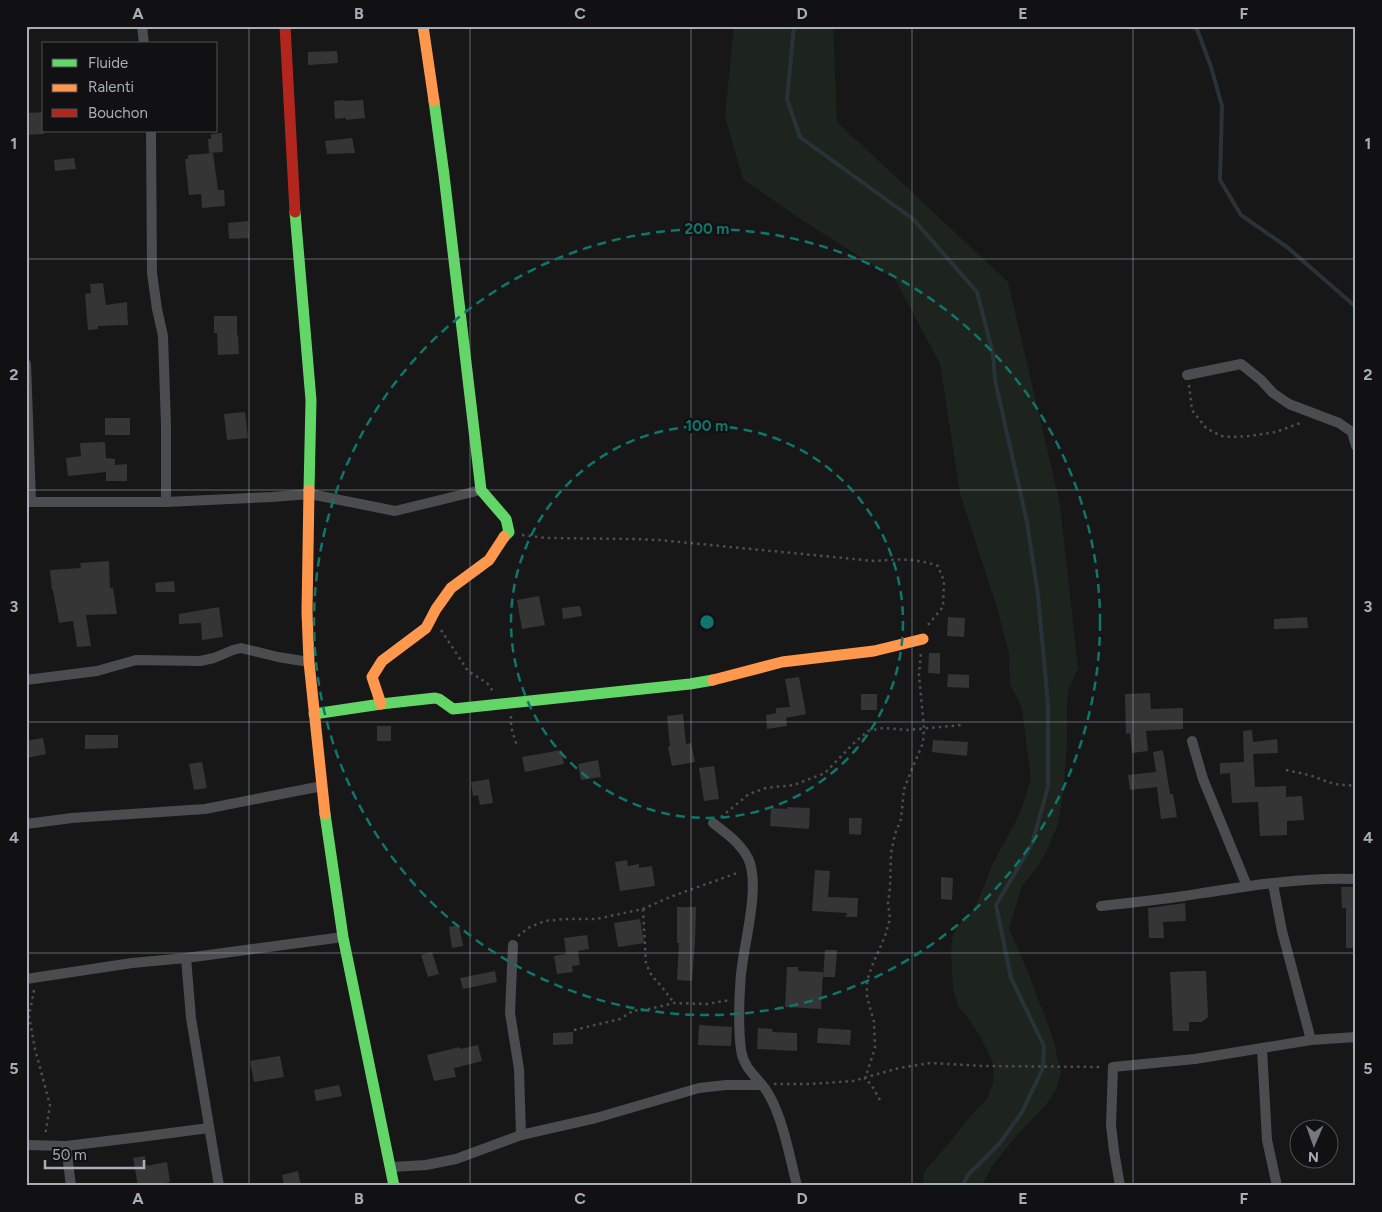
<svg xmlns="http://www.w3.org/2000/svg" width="1382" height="1212" viewBox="0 0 1382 1212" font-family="Figtree,sans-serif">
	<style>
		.green { fill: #1d241e }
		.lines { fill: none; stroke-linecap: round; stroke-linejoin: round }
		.stream { stroke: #2a3239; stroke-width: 4 }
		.building { fill: #353536 }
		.path { stroke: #4d4e52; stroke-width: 2.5; stroke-dasharray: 2.5 4; stroke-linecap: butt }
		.street { stroke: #4b4c50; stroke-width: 10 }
		.fast { stroke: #63d668; stroke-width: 11 }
		.slow { stroke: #ff974d; stroke-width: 11 }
		.jam { stroke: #b3261e; stroke-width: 11 }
		.grid { fill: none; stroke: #a8adb8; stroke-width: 1; stroke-opacity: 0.55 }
		.ring { fill: none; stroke: #0f766e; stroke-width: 2.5; stroke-dasharray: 9 6 }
		.centre { fill: #0f766e; stroke: #111113; stroke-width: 2.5 }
		.ring-label { font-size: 15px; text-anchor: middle; font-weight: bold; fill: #0f766e; stroke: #111113; stroke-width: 4.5; stroke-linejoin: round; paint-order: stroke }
		.neatline { fill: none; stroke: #a8adb8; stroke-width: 2 }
		.grid-label { font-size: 16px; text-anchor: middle; font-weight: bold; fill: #a8adb8 }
	</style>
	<rect width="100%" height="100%" fill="#171717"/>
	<path class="green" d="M734 26H833L837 122 1008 282 1060 504 1078 669 1069 688 1067 701V748L1063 793 1058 824 1047 850 1036 869 1022 886 1009 928 1029 975 1053 1038 1061 1073 1056 1090 1045 1106 1018 1134 992 1166 982 1186H923L924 1172 950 1142 973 1113 987 1099 993 1083 994 1065 981 1038 971 1022 958 1006 953 989 951 952 953 935 959 925 973 911 983 889 992 865 1017 819 1025 799 1031 779 1022 708 1010 684 1009 653 998 611 960 493 940 364 895 279 797 217 743 179 725 117Z"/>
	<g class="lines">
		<g class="stream">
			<path d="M794 26 787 99 800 137 913 219 977 292 993 354 995 380 1027 522 1038 595 1048 705V787L1032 844 996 905 1011 978 1044 1046 1043 1068 1022 1112 1000 1143 969 1174 962 1186"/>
			<path d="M1190 26 1197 29 1211 67 1222 106 1220 180 1241 215 1287 247 1356 307"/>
		</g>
	</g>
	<g class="building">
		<path d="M337 51 338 63 308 65V52Z"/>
		<path d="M344 100V101L363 100 365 118 346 120V118L335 119 334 101Z"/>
		<path d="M44 112V134L26 135V113Z"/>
		<path d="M222 133 223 152 209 153 208 139H211V134Z"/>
		<path d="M352 138 355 153 327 154 325 141Z"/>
		<path d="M213 153 218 190H224L225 206 202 208 201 194 189 195 185 159H188V155Z"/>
		<path d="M74 158 76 169 55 171 54 160Z"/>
		<path d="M248 221 249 238 229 239 228 223Z"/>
		<path d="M103 283 106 305 127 302 128 325 98 326V329L88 330 85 294 91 293 90 284Z"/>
		<path d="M214 316H237V335H238L239 354 218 355 217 333H214Z"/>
		<path d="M245 412 248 438 227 440 224 414Z"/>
		<rect x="105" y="418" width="25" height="17"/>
		<path d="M105 442 106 458 115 459V465L127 464V481H106V472L68 476 66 458 81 456 80 443Z"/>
		<path d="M109 561 110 588H113L117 614 86 615 91 646 77 647 73 621 59 623 53 590H52L50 570 81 568 80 563Z"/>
		<path d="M174 581 175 592H156L155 583Z"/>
		<path d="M539 596 545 625 522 629 517 600Z"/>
		<path d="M580 606 582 616 563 619 562 608Z"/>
		<path d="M219 607 223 637 202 640 201 623 179 624V614Z"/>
		<path d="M948 617 965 618 964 637 947 636Z"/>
		<path d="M1307 617 1308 628 1274 629V619Z"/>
		<path d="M929 653H940V674L928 673Z"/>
		<path d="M948 674 969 675V688L947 687Z"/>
		<path d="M799 677 806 714 786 718 787 726 767 729 766 715 776 713V708L790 707 785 679Z"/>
		<path d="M1150 693 1151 709 1183 708V729L1146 731 1148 751 1132 753 1130 733 1126 734 1125 694Z"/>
		<rect x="861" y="694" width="16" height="16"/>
		<path d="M683 714 686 744 691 743 695 762 672 766 668 747 670 746 667 716Z"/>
		<rect x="377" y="726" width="14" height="15"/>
		<path d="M1252 730 1253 742 1277 739 1278 753 1253 754 1255 787 1286 786V797L1302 796 1304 820 1287 821V835L1260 836 1258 802 1232 803 1230 773 1220 774V763L1244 762 1243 731Z"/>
		<path d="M85 735H118V748L85 749Z"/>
		<path d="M43 738 46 754 26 758V741Z"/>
		<path d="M933 740 968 742 967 756 932 752Z"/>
		<path d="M561 750 564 764 525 772 522 757Z"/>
		<path d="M1163 750 1170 794H1173L1177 817 1161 819 1157 787 1130 790 1128 775 1156 772 1153 752Z"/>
		<path d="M598 760 601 777 581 780 578 764Z"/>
		<path d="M202 762 207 788 194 790 189 764Z"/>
		<path d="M714 766 719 799 704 801 699 768Z"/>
		<path d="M489 779 493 803 480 805 478 795 473 796 471 782Z"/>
		<path d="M787 807 810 808 809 829 770 826 771 808 787 809Z"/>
		<path d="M849 818H862L861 835 849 834Z"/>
		<path d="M627 860 628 866 639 864V868L652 866 655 886 620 891 615 862Z"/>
		<path d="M815 870 830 871 828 897 858 898 857 917H846L847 913 812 911Z"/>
		<path d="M941 877 953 878 952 900 941 899Z"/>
		<path d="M1341 887H1356V948H1346V908H1342Z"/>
		<path d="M1185 903 1186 921 1163 922 1164 938H1149L1148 908Z"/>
		<path d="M677 907H696L695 943 692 981 677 980 679 943H677Z"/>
		<path d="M640 919 644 943 618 947 614 923Z"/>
		<path d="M459 925 463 946 452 948 449 927Z"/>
		<path d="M587 935 589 949 578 951 580 965 572 966 573 972 557 974 554 956 566 954 564 938Z"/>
		<path d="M825 950H837L835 977H823Z"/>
		<path d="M432 952 439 974 428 977 421 955Z"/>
		<path d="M787 967H798V971L823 972 821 1009 785 1007Z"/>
		<path d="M495 971 497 982 463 989 460 978Z"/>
		<path d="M1195 971H1206L1208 1017 1202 1022H1189V1031H1173L1170 972Z"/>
		<path d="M699 1025 732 1027 731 1046 698 1045Z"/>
		<path d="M758 1028 773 1029 772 1032 797 1033V1051L757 1049Z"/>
		<path d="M818 1028 851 1030 850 1045 817 1043Z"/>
		<path d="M573 1032V1044L553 1045V1033Z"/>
		<path d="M478 1045 482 1061 454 1068 456 1077 434 1081 427 1055 460 1047V1049Z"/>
		<path d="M280 1056 284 1077 254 1082 250 1061Z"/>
		<path d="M339 1085 342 1096 316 1101 314 1090Z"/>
		<path d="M145 1156 146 1166 167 1162 170 1182 147 1186H138L133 1158Z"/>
		<path d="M298 1171 301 1186H284L282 1175Z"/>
	</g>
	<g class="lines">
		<g class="path">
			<path d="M1189 385 1192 410 1206 428 1221 436 1234 437 1250 436 1276 432 1303 422"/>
			<path d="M522 535 546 538 633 539 659 540 874 561C897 559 916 558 938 566L944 581 943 607 927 626"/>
			<path d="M441 630 468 671 487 683 493 691"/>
			<path d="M511 716V727L517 746"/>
			<path d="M1286 770 1309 775 1334 784 1356 786"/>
			<path d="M721 817 749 794 766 788 794 785 825 773 854 743 868 731 883 728 907 730 962 725"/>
			<path d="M643 909 646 964 652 976 662 987 674 1003"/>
			<path d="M518 936 530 927 545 921 565 919H596L643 909 670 897 740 872"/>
			<path d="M34 990 29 1016 35 1049 50 1105 45 1136"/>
			<path d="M574 1030 620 1019 634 1010 641 1011 674 1003 707 1004 730 1000"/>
			<path d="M774 1084H810L853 1081 899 1068 930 1063 984 1066 1101 1067"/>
			<path d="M880 1100 871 1084 865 1079 875 1048 874 1022 867 997V981L872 966 885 936 890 919 888 903 890 888 891 853 895 834 901 819 904 789 912 769 923 743 924 728 919 675 921 652"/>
		</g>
		<g class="street">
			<path d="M26 26H27"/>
			<path d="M142 26 144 44"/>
			<path d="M151 131 152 273 157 309 163 336 166 426V502"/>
			<path d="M26 364 31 502H26"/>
			<path d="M1187 375 1241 364 1261 380 1273 393 1289 404 1339 423 1352 432 1356 446"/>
			<path d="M31 502H166L272 497 310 494 395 511 481 490"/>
			<path d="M26 680 97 671 136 660 200 661 214 658 233 650 241 648 278 657 309 662"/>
			<path d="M1192 741 1203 779 1247 886"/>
			<path d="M713 823C725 832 740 843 748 858 761 885 744 943 741 974 739 999 738 1026 741 1050 744 1071 760 1078 769 1095 783 1119 790 1158 797 1186"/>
			<path d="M26 824 72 818 205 809 322 786"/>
			<path d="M1273 884 1282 931 1311 1040"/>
			<path d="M1101 906C1129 903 1157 900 1184 896 1241 887 1298 877 1356 879"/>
			<path d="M513 945 510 1013 519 1069 521 1135"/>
			<path d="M186 958 191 1018 219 1186"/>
			<path d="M26 979 132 963 186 958 343 937"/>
			<path d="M1262 1049 1267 1140 1277 1186"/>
			<path d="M26 1145 66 1146 140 1137 209 1128"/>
			<path d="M66 1146 71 1186"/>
			<path d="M391 1167 426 1165 456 1159 521 1135 596 1118 699 1088 726 1085H762"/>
			<path d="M1120 1186 1114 1151 1111 1125 1113 1067 1195 1059 1311 1040 1356 1037"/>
		</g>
		<g class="fast">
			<path d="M434 101 444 175 481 490 506 519 509 532 504 537"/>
			<path d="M295 212 311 400 309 490"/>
			<path d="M314 714 381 704 435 698 439 699 453 709 690 684 713 680"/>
			<path d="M325 814 343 937 394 1186"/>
		</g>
		<g class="slow">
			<path d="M423 26 434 101"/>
			<path d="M309 490 307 612 309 662 325 814"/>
			<path d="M713 680 782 662 874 651 923 639"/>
			<path d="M381 704 372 677 382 661 426 628 436 609 451 588 489 560 504 537"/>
		</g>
		<path class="jam" d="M285 26 295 212"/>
	</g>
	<path class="grid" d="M249 26V1186M470 26V1186M691 26V1186M912 26V1186M1133 26V1186M26 259H1356M26 490H1356M26 722H1356M26 953H1356"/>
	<g class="ring">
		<circle cx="707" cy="622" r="196"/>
		<circle cx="707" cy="622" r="393"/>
	</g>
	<circle cx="707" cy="622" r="8" class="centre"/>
	<g class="ring-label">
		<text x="707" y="234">200 m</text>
		<text x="707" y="431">100 m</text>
	</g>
	<rect width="1382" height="1212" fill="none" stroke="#111113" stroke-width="55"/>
	<rect x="42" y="42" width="175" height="90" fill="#111113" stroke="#4d4f55"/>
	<rect x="52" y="59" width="25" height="8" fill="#63d668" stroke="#4d4f55"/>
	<text x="88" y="68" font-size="15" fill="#a8adb8">Fluide</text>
	<rect x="52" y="84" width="25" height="8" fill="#ff974d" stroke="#4d4f55"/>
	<text x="88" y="92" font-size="15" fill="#a8adb8">Ralenti</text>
	<rect x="52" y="109" width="25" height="8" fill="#b3261e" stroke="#4d4f55"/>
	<text x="88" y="118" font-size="15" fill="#a8adb8">Bouchon</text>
	<g transform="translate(1314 1144) rotate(182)"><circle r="24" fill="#111113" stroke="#4d4f55"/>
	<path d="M0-4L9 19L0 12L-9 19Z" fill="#757880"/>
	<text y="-8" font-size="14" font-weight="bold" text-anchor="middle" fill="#a8adb8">N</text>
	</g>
	<path d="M45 1160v8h99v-8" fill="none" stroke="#a8adb8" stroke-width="2.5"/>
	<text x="52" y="1160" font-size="15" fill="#a8adb8" stroke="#111113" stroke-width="4" paint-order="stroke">50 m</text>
	<rect x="28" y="28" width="1326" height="1156" class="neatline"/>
	<g class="grid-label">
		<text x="138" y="19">A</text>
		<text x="359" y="19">B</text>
		<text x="580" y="19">C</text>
		<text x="802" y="19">D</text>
		<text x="1023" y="19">E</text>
		<text x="1244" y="19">F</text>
		<text x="14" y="149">1</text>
		<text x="1368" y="149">1</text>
		<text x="14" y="380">2</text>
		<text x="1368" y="380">2</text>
		<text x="14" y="612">3</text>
		<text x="1368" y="612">3</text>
		<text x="14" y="843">4</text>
		<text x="1368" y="843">4</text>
		<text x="14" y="1074">5</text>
		<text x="1368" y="1074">5</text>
		<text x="138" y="1204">A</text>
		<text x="359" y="1204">B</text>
		<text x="580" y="1204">C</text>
		<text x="802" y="1204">D</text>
		<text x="1023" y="1204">E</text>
		<text x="1244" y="1204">F</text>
	</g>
</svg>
